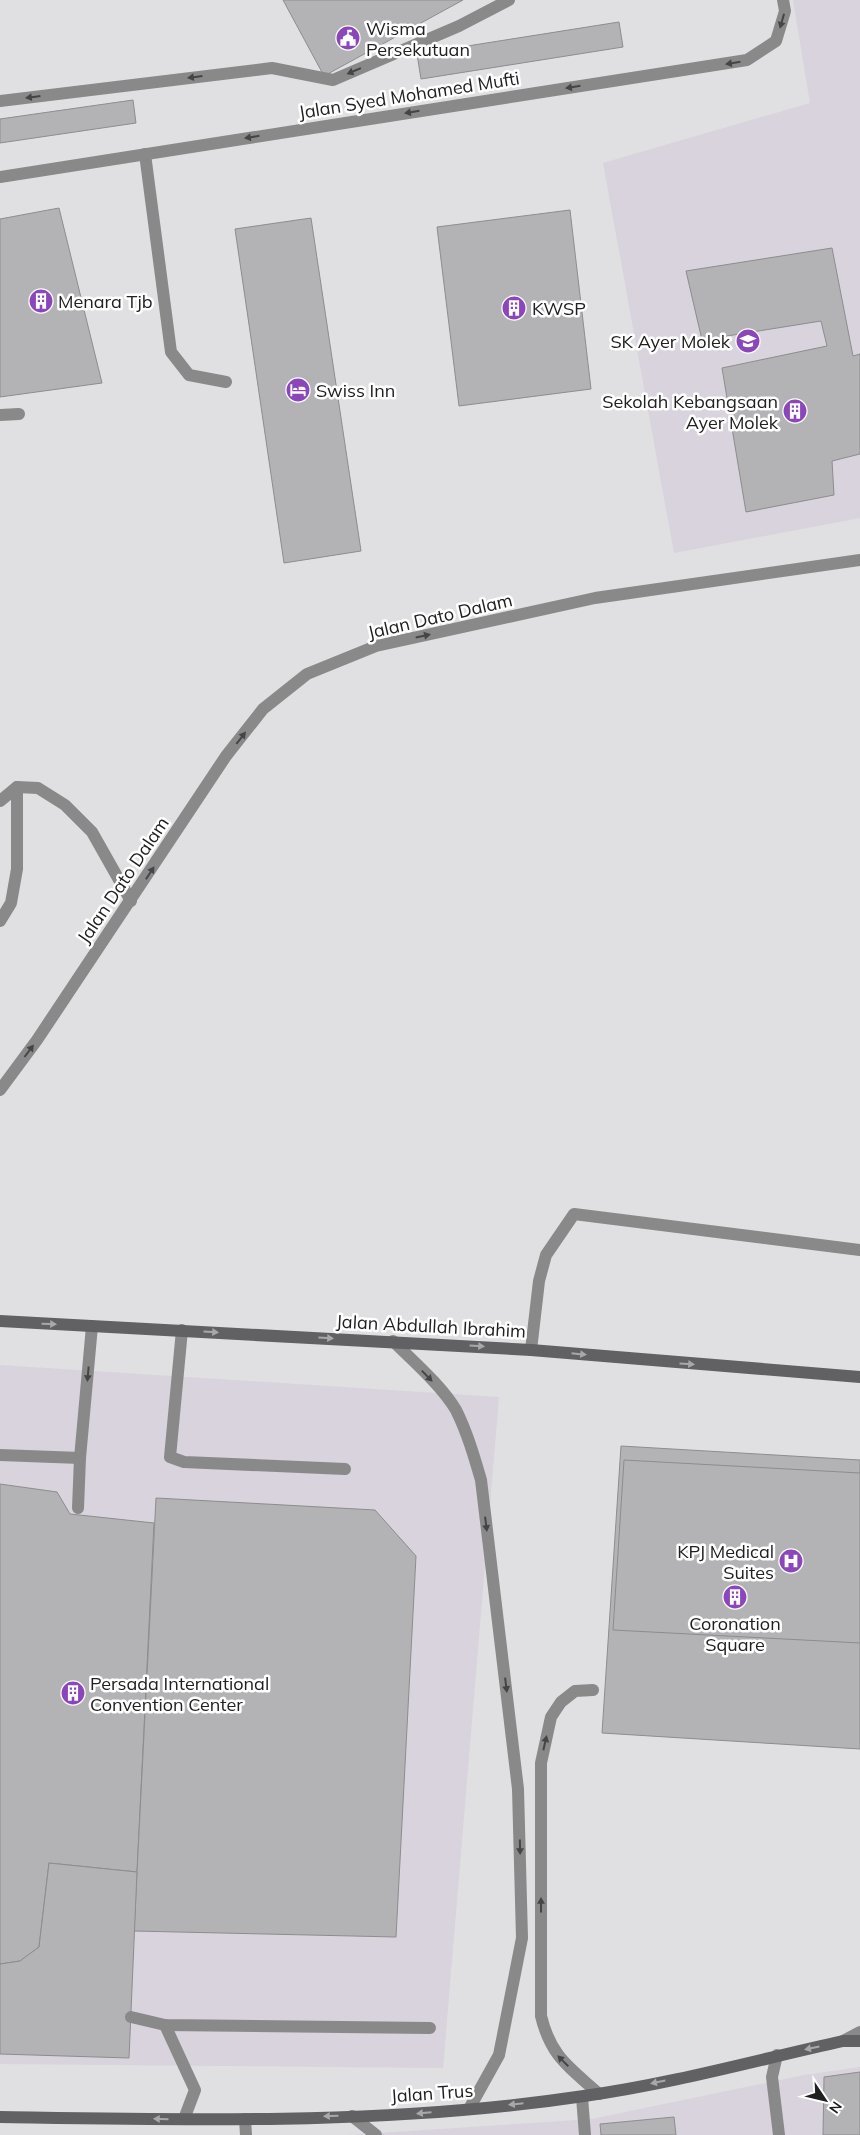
<svg xmlns="http://www.w3.org/2000/svg" width="860" height="2135" viewBox="0 0 860 2135" font-family="Mulish,sans-serif">
	<style>
		.built { fill: #d8d3dc }
		.building { fill: #b3b2b5; stroke: #8d8c8e }
		.lines { fill: none; stroke-linecap: round; stroke-linejoin: round }
		.lane { stroke: #89898a; stroke-width: 12 }
		.street { stroke: #89898a; stroke-width: 12 }
		.secondary { stroke: #616062; stroke-width: 12 }
		.oneway { fill: #454546 }
		.oneway2 { fill: #a8a8a9 }
		.labels { text-anchor: middle; dominant-baseline: central; stroke-width: 5; stroke-linejoin: round; paint-order: stroke }
		.poi-label { font-size: 18px; fill: #202021; stroke: #fff; text-anchor: start }
		.street-label { font-size: 18px; fill: #202021; stroke: #fff }
	</style>
	<rect width="100%" height="100%" fill="#e0dfe2"/>
	<g class="built">
		<path d="M793 0H860V518L674 553 603 163 810 103Z"/>
		<path d="M0 1365 499 1397 443 2068 0 2064Z"/>
		<path d="M860 2067V2135H348L592 2119 804 2075Z"/>
	</g>
	<g class="building">
		<path d="M283 0H463L324 76Z"/>
		<path d="M619 22 623 47 421 79 417 54Z"/>
		<path d="M133 100 136 123 0 143V119Z"/>
		<path d="M59 208 102 383 0 397V219Z"/>
		<path d="M570 210 591 389 459 406 437 227Z"/>
		<path d="M311 218 361 551 284 563 235 229Z"/>
		<path d="M832 248 853 356 860 354V454L832 461 834 495 746 512 722 368 827 346 821 321 702 340 686 271Z"/>
		<path d="M621 1446 860 1460V1749L602 1733Z"/>
		<path d="M624 1460 860 1473V1643L613 1630Z"/>
		<path d="M0 1484 57 1492 70 1514 154 1523 137 1872 49 1863 39 1947 20 1961 0 1964Z"/>
		<path d="M156 1498 375 1510 416 1556 396 1937 134 1931Z"/>
		<path d="M49 1863 137 1872 129 2058 0 2054V1964L20 1961 39 1947Z"/>
		<path d="M860 2072V2135H823L824 2077Z"/>
		<path d="M674 2117 676 2135H601L600 2124Z"/>
	</g>
	<g class="lines">
		<g class="lane">
			<path d="M0 101 272 68 333 80 459 26 509 0"/>
			<path d="M145 154 171 352 189 375 226 382"/>
			<path d="M0 415 19 414"/>
			<path d="M0 801 17 787 38 788 65 805 92 832 131 901"/>
			<path d="M0 921 11 903 17 869V787"/>
			<path d="M182 1330 170 1457 184 1462 345 1469"/>
			<path d="M531 1350 539 1281 546 1255 574 1214 860 1250"/>
			<path d="M0 1455 80 1458 92 1326"/>
			<path d="M78 1508 80 1458"/>
			<path d="M131 2017 165 2025 430 2028"/>
			<path d="M165 2025 195 2090 184 2119"/>
			<path d="M843 2041 860 2032"/>
			<path d="M777 2055 772 2077 779 2135"/>
			<path d="M582 2097 585 2135"/>
			<path d="M352 2116 376 2135"/>
			<path d="M245 2119 246 2135"/>
		</g>
		<g class="street">
			<path d="M0 177 747 60 776 41 785 11 783 0"/>
			<path d="M0 1090 37 1040 226 756 263 709 307 674 376 646 595 598 860 560"/>
			<path d="M393 1341C413 1361 442 1386 456 1410 467 1432 474 1456 481 1480L518 1789 522 1938 499 2055 469 2109"/>
			<path d="M593 1690 575 1691 561 1702 551 1717 541 1763V2016C551 2057 569 2067 599 2094"/>
		</g>
		<g class="secondary">
			<path d="M0 1321 531 1350 860 1377"/>
			<path d="M0 2117C194 2120 391 2125 584 2096 671 2084 757 2060 843 2041H860"/>
		</g>
	</g>
	<defs><path id="oneway-solid" d="M-6-.8H1V-3.2L6.5 0L1 3.2V.8H-6Z" transform="scale(1.25)"/></defs>
	<g class="oneway">
		<use href="#oneway-solid" transform="translate(782 21) rotate(106)"/>
		<use href="#oneway-solid" transform="translate(733 63) rotate(171)"/>
		<use href="#oneway-solid" transform="translate(354 71) rotate(157)"/>
		<use href="#oneway-solid" transform="translate(195 77) rotate(173)"/>
		<use href="#oneway-solid" transform="translate(573 87) rotate(171)"/>
		<use href="#oneway-solid" transform="translate(33 97) rotate(173)"/>
		<use href="#oneway-solid" transform="translate(412 112) rotate(171)"/>
		<use href="#oneway-solid" transform="translate(252 137) rotate(171)"/>
		<use href="#oneway-solid" transform="translate(423 636) rotate(-12)"/>
		<use href="#oneway-solid" transform="translate(241 738) rotate(-52)"/>
		<use href="#oneway-solid" transform="translate(150 873) rotate(-57)"/>
		<use href="#oneway-solid" transform="translate(29 1051) rotate(-53)"/>
		<use href="#oneway-solid" transform="translate(88 1374) rotate(95)"/>
		<use href="#oneway-solid" transform="translate(427 1376) rotate(46)"/>
		<use href="#oneway-solid" transform="translate(486 1524) rotate(83)"/>
		<use href="#oneway-solid" transform="translate(506 1685) rotate(83)"/>
		<use href="#oneway-solid" transform="translate(545 1743) rotate(-77)"/>
		<use href="#oneway-solid" transform="translate(520 1847) rotate(89)"/>
		<use href="#oneway-solid" transform="translate(541 1905) rotate(-90)"/>
		<use href="#oneway-solid" transform="translate(563 2061) rotate(-135)"/>
	</g>
	<g class="oneway2">
		<use href="#oneway-solid" transform="translate(49 1324) rotate(2)"/>
		<use href="#oneway-solid" transform="translate(211 1332) rotate(3)"/>
		<use href="#oneway-solid" transform="translate(326 1338) rotate(3)"/>
		<use href="#oneway-solid" transform="translate(477 1346) rotate(4)"/>
		<use href="#oneway-solid" transform="translate(579 1354) rotate(6)"/>
		<use href="#oneway-solid" transform="translate(687 1364) rotate(4)"/>
		<use href="#oneway-solid" transform="translate(812 2048) rotate(168)"/>
		<use href="#oneway-solid" transform="translate(658 2082) rotate(168)"/>
		<use href="#oneway-solid" transform="translate(516 2104) rotate(174)"/>
		<use href="#oneway-solid" transform="translate(424 2113) rotate(175)"/>
		<use href="#oneway-solid" transform="translate(331 2116) rotate(178)"/>
		<use href="#oneway-solid" transform="translate(161 2119) rotate(-179)"/>
	</g>
	<defs>
		<symbol id="civic-disc" viewBox="-11 -11 22 22"><circle r="9.5" fill="#8b46b9" stroke="#fff"/><path d="M-.6-6.5H3V-4.5H.6V-3L4-1V1h2V6H-6V1h2V-1L-.6-3ZM-1.2 2.5V6h2.4V2.5Z" fill="#fff"/></symbol>
		<symbol id="building-disc" viewBox="-11 -11 22 22"><circle r="9.5" fill="#8b46b9" stroke="#fff"/><path d="M-4-6H4V6H1V3H-1V6H-4ZM-2.5-4.3h1.7v1.8h-1.7ZM.8-4.3h1.7v1.8H.8ZM-2.5-1h1.7V.8h-1.7ZM.8-1h1.7V.8H.8Z" fill="#fff"/></symbol>
		<symbol id="school-disc" viewBox="-11 -11 22 22"><circle r="9.5" fill="#8b46b9" stroke="#fff"/><path d="M0-5L7-2L0 1L-7-2ZM-4 1L0 2.5L4 1V4Q0 6-4 4Z" fill="#fff"/></symbol>
		<symbol id="hotel-disc" viewBox="-11 -11 22 22"><circle r="9.5" fill="#8b46b9" stroke="#fff"/><path d="M-6-4.5h1.5V1H6V5H4.5V3h-9V5H-6ZM-4 0a1.8 1.8 0 1 1 3.6 0ZM.5 0V-2.5h3Q6-2.5 6 0Z" fill="#fff"/></symbol>
		<symbol id="hospital-disc" viewBox="-11 -11 22 22"><circle r="9.5" fill="#8b46b9" stroke="#fff"/><path d="M-5-5h3v3.5h4V-5h3V5h-3V1.5h-4V5h-3Z" fill="#fff"/></symbol>
	</defs>
	<g fill-rule="evenodd">
		<use href="#civic-disc" x="334" y="24" width="28" height="28"/>
		<use href="#building-disc" x="27" y="287" width="28" height="28"/>
		<use href="#building-disc" x="500" y="294" width="28" height="28"/>
		<use href="#school-disc" x="734" y="327" width="28" height="28"/>
		<use href="#hotel-disc" x="284" y="376" width="28" height="28"/>
		<use href="#building-disc" x="781" y="397" width="28" height="28"/>
		<use href="#hospital-disc" x="777" y="1547" width="28" height="28"/>
		<use href="#building-disc" x="721" y="1583" width="28" height="28"/>
		<use href="#building-disc" x="59" y="1679" width="28" height="28"/>
	</g>
	<g class="labels">
		<g class="poi-label">
			<text x="366" y="28">Wisma<tspan x="366" dy="21">Persekutuan</tspan></text>
			<text x="58" y="301">Menara Tjb</text>
			<text x="532" y="308">KWSP</text>
			<text x="730" y="341" text-anchor="end">SK Ayer Molek</text>
			<text x="316" y="390">Swiss Inn</text>
			<text x="778" y="401" text-anchor="end">Sekolah Kebangsaan<tspan x="778" dy="21">Ayer Molek</tspan></text>
			<text x="774" y="1551" text-anchor="end">KPJ Medical<tspan x="774" dy="21">Suites</tspan></text>
			<text x="735" y="1623" text-anchor="middle">Coronation<tspan x="735" dy="21">Square</tspan></text>
			<text x="90" y="1683">Persada International<tspan x="90" dy="21">Convention Center</tspan></text>
		</g>
		<g class="street-label">
			<text transform="translate(409 95) rotate(-9)">Jalan Syed Mohamed Mufti</text>
			<text transform="translate(440 616) rotate(-13)">Jalan Dato Dalam</text>
			<text transform="translate(123 880) rotate(-56)">Jalan Dato Dalam</text>
			<text transform="translate(431 1326) rotate(3)">Jalan Abdullah Ibrahim</text>
			<text transform="translate(432 2093) rotate(-4)">Jalan Trus</text>
		</g>
	</g>
	<g transform="translate(825 2100) rotate(125)" stroke="#ffffff" stroke-width="4" paint-order="stroke">
	<path d="M0-4L9 19L0 12L-9 19Z" fill="#202021"/>
	<text y="-8" font-size="14" font-weight="bold" text-anchor="middle" fill="#202021">N</text>
	</g>
</svg>
